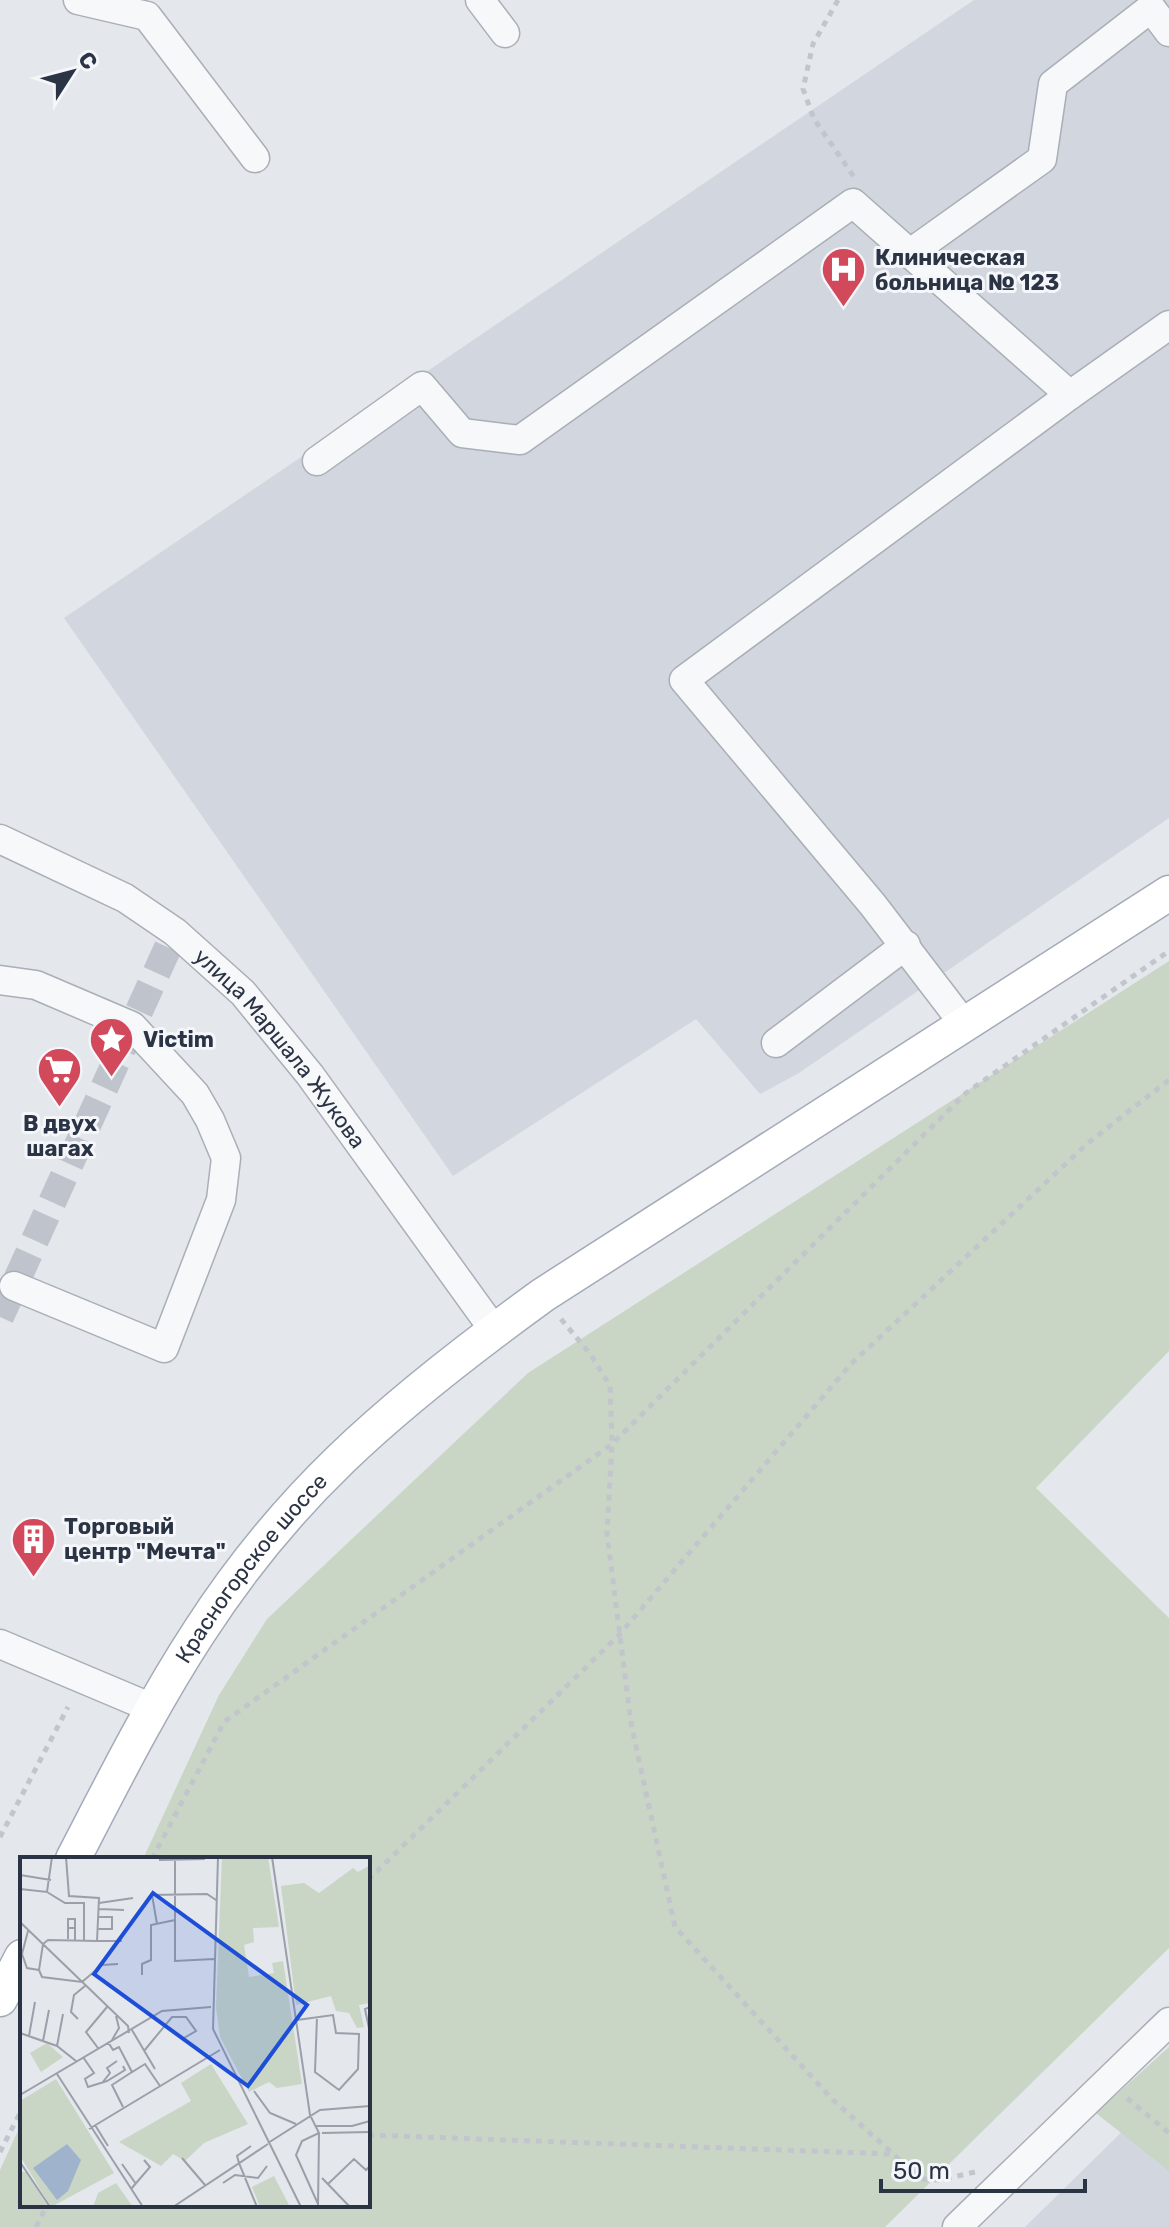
<svg xmlns="http://www.w3.org/2000/svg" width="1169" height="2227" viewBox="0 0 1169 2227" font-family="Rubik,sans-serif">
	<style>
		.built { fill: #d2d6de }
		.green { fill: #c9d6c5 }
		.lines { fill: none; stroke-linecap: round; stroke-linejoin: round }
		.minor-tunnel { stroke: #bfc3cb; stroke-width: 28; stroke-dasharray: 28 14; stroke-linecap: butt }
		.minor-casing { stroke: #a9aeb7; stroke-width: 31 }
		.major-casing { stroke: #a3abb8; stroke-width: 37 }
		.path { stroke: #c2c5cb; stroke-width: 5; stroke-dasharray: 6 6; stroke-linecap: butt }
		.minor { stroke: #f7f8fa; stroke-width: 28 }
		.major { stroke: #fff; stroke-width: 34 }
		.labels { text-anchor: middle; dominant-baseline: central; stroke-width: 6; stroke-linejoin: round; paint-order: stroke }
		.poi-label { font-size: 22px; font-weight: bold; fill: #2b3445; stroke: #f4f6f9; text-anchor: start }
		.street-label { font-size: 22px; fill: #2b3445; stroke: #f4f6f9 }
		.inset-road { fill: none; stroke: #9a9fa9; stroke-width: 2 }
		.view { fill: #1d4ed8; fill-opacity: 0.15; stroke: #1d4ed8; stroke-width: 4 }
		.inset-edge { fill: none; stroke: #2b3445; stroke-width: 4 }
	</style>
	<rect width="100%" height="100%" fill="#e4e7ec"/>
	<g class="built">
		<path d="M974 0H1169V818L799 1073 760 1094 696 1019 453 1176 64 618Z"/>
		<path d="M1132 2122 1169 2150V2227H1025Z"/>
	</g>
	<g class="green">
		<path d="M1169 961V1351L1036 1488 1169 1618V1948L885 2227H0V2170L22 2122V2205H368V1859H143L219 1695 267 1619 528 1373Z"/>
		<path d="M1169 2047V2171L1096 2113Z"/>
	</g>
	<g class="lines">
		<path class="minor-tunnel" d="M0 1317 175 932"/>
		<defs>
			<g id="minor">
				<path d="M78 0 147 16 255 158"/>
				<path d="M480 0 505 33"/>
				<path d="M909 254 1042 159 1053 84 1151 8 1169 32"/>
				<path d="M317 461 422 386 462 433 520 440 853 203 1070 395"/>
				<path id="s1" d="M0 839 125 898 175 932 243 993 310 1075 494 1330"/>
				<path d="M0 980 36 985 132 1026 195 1094 210 1120 226 1158 221 1200 164 1348 14 1286"/>
				<path d="M964 1024 873 905 684 680 1070 395 1169 325"/>
				<path d="M776 1043 906 945"/>
				<path d="M0 1644 152 1708"/>
				<path d="M957 2227 1169 2022"/>
			</g>
			<g id="major">
				<path id="s2" d="M73 1859C113 1782 152 1704 199 1632 239 1570 288 1510 341 1459 402 1400 474 1345 543 1295L1169 893"/>
				<path d="M0 1999 22 1957"/>
			</g>
		</defs>
		<use href="#minor" class="minor-casing"/>
		<use href="#major" class="major-casing"/>
		<g class="path">
			<path d="M838 0 813 44 803 89 814 119 854 177"/>
			<path d="M561 1319 591 1355 610 1386 612 1444 607 1534 631 1723 675 1927 832 2099 921 2179 940 2180 975 2172"/>
			<path d="M0 1837 68 1707"/>
			<path d="M152 1859 224 1722 612 1444 966 1093 1169 951"/>
			<path d="M368 1880 619 1635 850 1365 1088 1143 1169 1080"/>
			<path d="M1127 2098 1169 2133"/>
			<path d="M368 2135 892 2154"/>
			<path d="M0 2152 22 2109"/>
			<path d="M36 2227 47 2205"/>
		</g>
		<use href="#minor" class="minor"/>
		<use href="#major" class="major"/>
	</g>
	<defs>
		<symbol id="hospital-pin" viewBox="-11 -11 22 30"><path d="M0 17L-7.5 6A9.5 9.5 0 1 1 7.5 6Z" fill="#d1495b" stroke="#f4f6f9"/><path d="M-5-5h3v3.5h4V-5h3V5h-3V1.5h-4V5h-3Z" fill="#fff"/></symbol>
		<symbol id="sight-pin" viewBox="-11 -11 22 30"><path d="M0 17L-7.5 6A9.5 9.5 0 1 1 7.5 6Z" fill="#d1495b" stroke="#f4f6f9"/><path d="M0-6L1.8-2.2L6-1.7L2.9 1.2L3.7 5.4L0 3.3L-3.7 5.4L-2.9 1.2L-6-1.7L-1.8-2.2Z" fill="#fff"/></symbol>
		<symbol id="supermarket-pin" viewBox="-11 -11 22 30"><path d="M0 17L-7.5 6A9.5 9.5 0 1 1 7.5 6Z" fill="#d1495b" stroke="#f4f6f9"/><path d="M-6-5.5h2.5l.6 2H6L4.5 2H-2.5L-4.4-4H-6ZM-1.5 3.2a1.3 1.3 0 1 0 .1 0ZM3 3.2a1.3 1.3 0 1 0 .1 0Z" fill="#fff"/></symbol>
		<symbol id="building-pin" viewBox="-11 -11 22 30"><path d="M0 17L-7.5 6A9.5 9.5 0 1 1 7.5 6Z" fill="#d1495b" stroke="#f4f6f9"/><path d="M-4-6H4V6H1V3H-1V6H-4ZM-2.5-4.3h1.7v1.8h-1.7ZM.8-4.3h1.7v1.8H.8ZM-2.5-1h1.7V.8h-1.7ZM.8-1h1.7V.8H.8Z" fill="#fff"/></symbol>
	</defs>
	<g fill-rule="evenodd">
		<use href="#hospital-pin" x="818" y="244" width="51" height="69"/>
		<use href="#sight-pin" x="86" y="1014" width="51" height="69"/>
		<use href="#supermarket-pin" x="34" y="1044" width="51" height="69"/>
		<use href="#building-pin" x="8" y="1514" width="51" height="69"/>
	</g>
	<g class="labels">
		<g class="poi-label">
			<text x="875" y="257">Клиническая<tspan x="875" dy="25">больница № 123</tspan></text>
			<text x="143" y="1039">Victim</text>
			<text x="60" y="1123" text-anchor="middle">В двух<tspan x="60" dy="25">шагах</tspan></text>
			<text x="64" y="1526">Торговый<tspan x="64" dy="25">центр "Мечта"</tspan></text>
		</g>
		<g class="street-label">
			<text stroke="none"><textPath href="#s1" startOffset="356">улица Маршала Жукова</textPath></text>
			<text stroke="none"><textPath href="#s2" startOffset="342">Красногорское шоссе</textPath></text>
		</g>
	</g>
	<g transform="translate(20 1857)">
		<rect width="350" height="350" fill="#e4e7ec"/>
		<path d="M202 0H248L259 70 233 71 234 85 224 88 229 120 254 116 252 106 263 104 282 227 257 231 249 225 229 235 200 180 196 150ZM350 8V146L339 148 344 170 337 171 329 156 316 154 311 139 276 148 261 29 284 26 299 36 333 11 338 15ZM27 186 43 200 21 215 10 196ZM191 207 228 267 184 286 165 304 153 297 141 309 99 285 171 244 161 226ZM36 222 94 316 31 350 0 299V244ZM0 315H6L28 350H0ZM254 319 270 350H240L232 330ZM96 326 113 350H73L78 336Z" fill="#c9d6c5"/>
		<path d="M47 287 61 303 48 334 37 343 13 311Z" fill="#9fb4cc"/>
		<path class="inset-road" d="M46 0 49 39 79 41 77 84 28 83 23 87 19 113 22 120 62 125 82 108 98 107M198 0 193 172 281 350M252 0 290 258 299 276 282 284 276 298 298 347M139 3 185 2M155 3V104L194 102M0 18 31 23M0 32 27 35 32 0M27 35 45 46H64V83M79 46 113 41M79 52 104 53M0 65 108 169 109 176M137 67 132 38 187 37 196 43M48 71V62H55V71M78 72H92V60H79M8 74 2 97 7 111 19 113M48 82V71H55V83M77 84H102M122 118V107L131 103V68L155 63M350 150 345 152 350 176M58 162 51 155 54 138 65 129M277 163 313 158 316 176 339 177 338 212 319 233 295 215 297 160M112 173 135 212M0 176 37 189 56 204M9 179 15 145M92 183 99 171 96 159M23 184 29 153M88 185 93 193 99 190 112 215 125 207 140 229M37 189 43 157M78 191 66 175 87 150M124 194 152 160H166L176 174 164 181M63 200 74 216 65 222 68 230 87 224 105 213 103 209M37 217 123 350M82 226 90 216 87 211 97 204M234 234 250 256 276 267M0 238 142 154 191 150M103 250 92 228 112 215M75 268 88 289M295 269H332L350 264M69 272 200 193M302 276 349 275M248 286 300 253 350 249M162 301 185 328M0 305 30 350M219 306 237 350M219 306 217 299 231 289M102 307 116 327M302 321 330 350M203 326 215 318 238 321 247 309M308 327 334 302 346 313 350 309M111 332 130 310 124 303M153 350 248 287M298 350 299 276"/>
		<path class="view" d="M133 36 287 148 228 229 74 117Z"/>
		<rect width="350" height="350" class="inset-edge"/>
	</g>
	<g transform="translate(72 72) rotate(54)" stroke="#f4f6f9" stroke-width="6" paint-order="stroke">
	<path d="M0-6L14 30L0 20L-14 30Z" fill="#2b3445"/>
	<text y="-12" font-size="22" font-weight="bold" text-anchor="middle" fill="#2b3445">С</text>
	</g>
	<path d="M881 2179v12h204v-12" fill="none" stroke="#2b3445" stroke-width="4"/>
	<text x="893" y="2179" font-size="24" fill="#2b3445" stroke="#f4f6f9" stroke-width="6" paint-order="stroke">50 m</text>
</svg>
